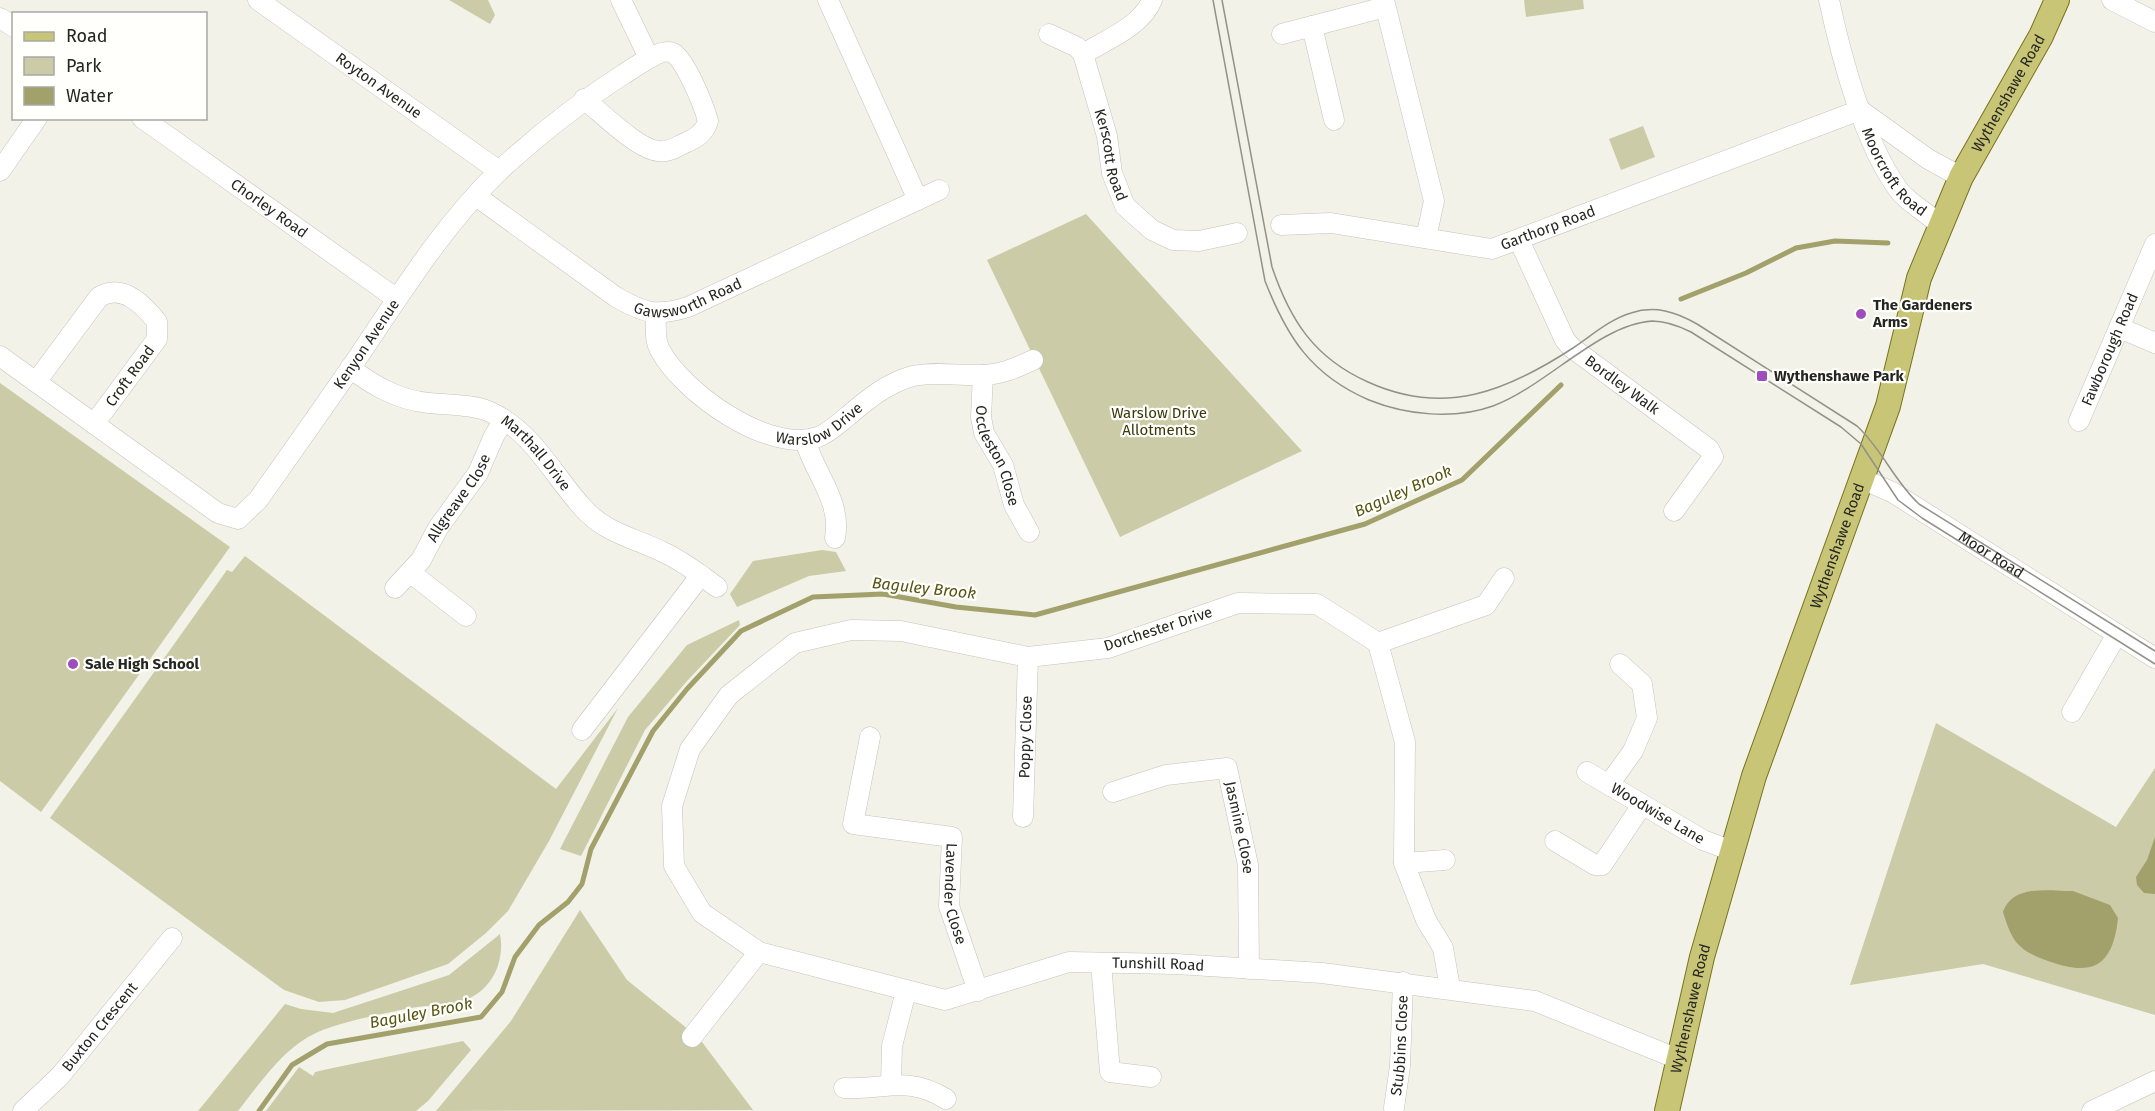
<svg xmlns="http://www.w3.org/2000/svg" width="2155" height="1111" viewBox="0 0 2155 1111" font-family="'Fira Sans',sans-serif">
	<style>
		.green { fill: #cccba7 }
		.water { fill: #a2a06b }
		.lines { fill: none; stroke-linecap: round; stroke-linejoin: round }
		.stream { stroke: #a2a06b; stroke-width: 5 }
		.minor-casing { stroke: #c4c4ba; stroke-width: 21 }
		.major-casing { stroke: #78741e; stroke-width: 26 }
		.minor { stroke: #fff; stroke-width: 20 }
		.major { stroke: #c8c577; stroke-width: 24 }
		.tram { stroke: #92928a; stroke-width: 1.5 }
		.poi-dot { fill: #9f4dbc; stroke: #fffffb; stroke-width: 2 }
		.labels { text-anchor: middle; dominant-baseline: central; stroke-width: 4.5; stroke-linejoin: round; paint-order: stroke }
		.street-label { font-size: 15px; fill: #252521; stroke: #fffffb }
		.poi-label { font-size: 15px; font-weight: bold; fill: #252521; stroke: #fffffb; text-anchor: start }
		.park-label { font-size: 15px; fill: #3a380c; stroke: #fffffb }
		.water-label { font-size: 16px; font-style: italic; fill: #575414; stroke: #fffffb }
	</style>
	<rect width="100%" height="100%" fill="#f2f2e8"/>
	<g class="green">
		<path d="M449 0H488L495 15 490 24Z"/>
		<path d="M1524 0H1583L1584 9 1526 17Z"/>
		<path d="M1643 126 1655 157 1621 170 1609 139Z"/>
		<path d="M1086 214 1302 451 1120 537 987 260Z"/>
		<path d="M0 383 230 547 41 812 0 781Z"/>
		<path d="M822 550 836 552 846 571 809 576 737 607 730 594 753 561Z"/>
		<path d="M245 556 556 789 618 708 549 841 508 911 486 933 448 964 345 1000 319 1002 284 990 50 818 227 570 232 572Z"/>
		<path d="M739 620 740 625 687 681 645 730 581 856 560 849 628 717 687 645Z"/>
		<path d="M1936 723 2116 827 2155 768V1015L1983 964 1850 985Z"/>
		<path d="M580 910 627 980 699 1038 753 1110 436 1111 511 1021Z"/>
		<path d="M500 934C505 960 493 990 465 1000 449 1006 428 1005 411 1008 385 1013 341 1022 318 1032 283 1048 262 1081 238 1111H198L285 1004 301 1009 333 1013 449 975Z"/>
		<path d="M463 1041 471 1050 428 1101 416 1111H266L299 1067 313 1076 315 1072 328 1069Z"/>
	</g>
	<g class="water">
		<path d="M2155 837V894L2144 893 2137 885 2136 877 2147 860Z"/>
		<path d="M2073 891 2110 905 2118 918C2113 967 2092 977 2048 961 2037 957 2024 952 2016 942 2010 934 2006 922 2003 912 2013 884 2048 891 2073 891Z"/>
	</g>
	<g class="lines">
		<g class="stream">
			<path d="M1681 299 1746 273 1796 248 1835 241 1888 243"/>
			<path d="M259 1111 292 1065 327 1044 481 1017 502 992 515 957 539 925 568 902 582 884 591 849 653 731 687 689 741 631 813 597 883 594 956 607 1035 615 1365 524 1462 480 1561 385"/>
		</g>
		<defs>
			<g id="minor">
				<path id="s1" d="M258 0 499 171"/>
				<path d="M621 0 649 58"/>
				<path d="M828 0 918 200"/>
				<path id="s2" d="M1152 0C1142 26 1106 40 1083 54L1107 136 1112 173 1125 206 1152 230 1173 240 1199 241 1237 233"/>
				<path d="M1384 0 1434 201 1426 238"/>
				<path id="s3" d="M1829 0C1841 56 1864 143 1898 189 1908 204 1927 211 1939 225"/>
				<path d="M2112 0 2155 22"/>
				<path d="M0 18 14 27"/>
				<path d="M1312 26 1334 120"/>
				<path d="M1049 34 1077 47 1083 54"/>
				<path d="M1282 34 1385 7"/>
				<path d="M1860 110 1928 159 1961 177"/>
				<path id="s4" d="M142 118 397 299"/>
				<path d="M0 171 37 118"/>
				<path id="s5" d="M476 196 616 297C644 313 656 317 688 307L939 190"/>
				<path id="s6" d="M1281 225 1331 223 1492 249 1860 110"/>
				<path id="s7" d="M1519 240 1565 340 1572 348 1709 449 1713 457 1674 511"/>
				<path id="s8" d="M656 314C656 326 654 339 660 350 683 393 769 454 818 437 829 433 839 423 848 416 868 399 887 383 913 376 936 371 958 376 981 375 1000 375 1016 368 1033 360"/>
				<path d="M2120 328 2155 343"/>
				<path id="s9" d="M0 356 218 513 238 519 258 500C289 456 321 411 352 366 397 300 441 227 499 171 538 135 580 102 624 74 634 68 662 47 673 53 686 61 704 106 708 121 704 134 696 138 685 143 676 147 668 153 658 151 637 149 602 113 584 99"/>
				<path id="s10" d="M350 368C374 386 398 400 429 403 448 405 470 404 488 411 532 430 553 475 583 508 605 533 635 538 663 552 683 561 699 574 717 587"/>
				<path id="s11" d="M983 375 981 417 984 433 1003 465 1014 505 1029 532"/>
				<path d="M36 382 99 297C122 283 143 304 157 322V339L94 424"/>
				<path id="s12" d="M2079 421 2155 244"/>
				<path d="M805 440C815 475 842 501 835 538"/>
				<path id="s13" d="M1862 479 1892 492 2155 658"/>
				<path d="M411 573 466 616"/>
				<path id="s14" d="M395 588 421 560 438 528 478 473 494 436 504 420"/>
				<path d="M1378 643 1486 605 1504 578"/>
				<path d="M2072 712 2117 634"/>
				<path d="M582 730 701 575"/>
				<path id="s15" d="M870 737 853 824 952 837 949 906 978 991"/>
				<path id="s16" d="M1587 772 1703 840 1732 851"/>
				<path d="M1610 783 1633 751 1647 718 1642 684 1620 664"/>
				<path id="s17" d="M1113 792 1166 775 1227 768 1248 865 1249 969"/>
				<path id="s18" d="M1023 817 1028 657"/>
				<path d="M1555 841 1595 865H1602L1642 805"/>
				<path d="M1404 863 1445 860"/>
				<path d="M1101 963 1110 1072 1151 1077"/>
				<path id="s19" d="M1450 988 1443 948 1426 920 1404 863 1405 742 1378 643 1317 604 1238 603 1108 648 1028 657 901 631 851 630 795 643 729 695 690 749 672 806 674 866 702 913 759 952 945 1000 1069 962 1176 964 1322 973 1535 1001 1678 1059"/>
				<path d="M692 1037 759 952"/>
				<path d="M891 1084 892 1046 906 991"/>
				<path d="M844 1088C886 1090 907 1075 946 1099"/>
				<path id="s20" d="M1394 1108 1400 1066 1403 982"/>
				<path id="s21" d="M23 1111 60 1076 172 938"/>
				<path d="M2092 1111 2155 1081"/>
			</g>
			<g id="major">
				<path id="s22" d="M1667 1111 1702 957 1754 776 1888 406 1919 278 1961 177 2041 36 2057 0"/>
			</g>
		</defs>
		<use href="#minor" class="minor-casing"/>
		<use href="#major" class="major-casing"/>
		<use href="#minor" class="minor"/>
		<use href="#major" class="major"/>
		<g class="tram">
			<path d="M1213 0 1265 281C1287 337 1311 375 1369 400 1406 415 1454 420 1493 406 1545 387 1600 324 1652 321 1666 321 1679 326 1691 332L1841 427 1861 444 1898 500 1922 518 2155 664"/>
			<path d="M1222 0 1272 267C1290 320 1314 358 1368 382 1445 417 1507 391 1573 348 1591 336 1610 319 1631 313 1655 305 1676 312 1697 324L1857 426C1882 449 1894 481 1919 504L2155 651"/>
		</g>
	</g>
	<g class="poi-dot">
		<circle cx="1861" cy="314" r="6"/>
		<rect x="1756" y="370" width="12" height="12" rx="3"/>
		<circle cx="73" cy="664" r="6"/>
	</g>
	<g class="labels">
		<g class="street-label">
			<text stroke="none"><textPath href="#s1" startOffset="148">Royton Avenue</textPath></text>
			<text stroke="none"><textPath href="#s22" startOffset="1077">Wythenshawe Road</textPath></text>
			<text stroke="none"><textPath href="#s2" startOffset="194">Kerscott Road</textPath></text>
			<text stroke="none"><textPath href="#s3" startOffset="186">Moorcroft Road</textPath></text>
			<text stroke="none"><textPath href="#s4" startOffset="156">Chorley Road</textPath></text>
			<text stroke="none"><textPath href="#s6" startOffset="273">Garthorp Road</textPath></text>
			<text stroke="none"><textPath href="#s5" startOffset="250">Gawsworth Road</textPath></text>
			<text stroke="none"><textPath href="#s9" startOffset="507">Kenyon Avenue</textPath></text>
			<text stroke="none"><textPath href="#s12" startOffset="78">Fawborough Road</textPath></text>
			<text transform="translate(130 376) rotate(-54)">Croft Road</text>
			<text stroke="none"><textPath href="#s7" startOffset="183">Bordley Walk</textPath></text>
			<text stroke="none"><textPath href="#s8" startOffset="232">Warslow Drive</textPath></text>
			<text stroke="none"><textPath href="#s10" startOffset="212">Marthall Drive</textPath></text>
			<text stroke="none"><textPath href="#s11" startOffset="84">Occleston Close</textPath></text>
			<text stroke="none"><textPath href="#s14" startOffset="111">Allgreave Close</textPath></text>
			<text stroke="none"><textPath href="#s22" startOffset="591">Wythenshawe Road</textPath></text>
			<text stroke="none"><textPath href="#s13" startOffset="150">Moor Road</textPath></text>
			<text transform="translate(1158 629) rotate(-18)">Dorchester Drive</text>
			<text stroke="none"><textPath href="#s18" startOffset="80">Poppy Close</textPath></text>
			<text stroke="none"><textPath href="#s16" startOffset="82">Woodwise Lane</textPath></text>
			<text stroke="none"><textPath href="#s17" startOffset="178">Jasmine Close</textPath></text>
			<text stroke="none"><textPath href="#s15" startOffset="246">Lavender Close</textPath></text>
			<text stroke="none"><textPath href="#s19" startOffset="1770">Tunshill Road</textPath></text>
			<text stroke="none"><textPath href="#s22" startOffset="105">Wythenshawe Road</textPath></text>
			<text stroke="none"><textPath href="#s21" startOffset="114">Buxton Crescent</textPath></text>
			<text stroke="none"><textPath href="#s20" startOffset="63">Stubbins Close</textPath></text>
		</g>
		<g class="poi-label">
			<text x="1873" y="305">The Gardeners<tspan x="1873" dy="17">Arms</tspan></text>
			<text x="1774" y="376">Wythenshawe Park</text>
			<text x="85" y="664">Sale High School</text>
		</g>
		<g class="park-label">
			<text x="1159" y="413">Warslow Drive<tspan x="1159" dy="17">Allotments</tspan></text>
		</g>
		<g class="water-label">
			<text transform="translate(1403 491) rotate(-24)">Baguley Brook</text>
			<text transform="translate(924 588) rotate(6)">Baguley Brook</text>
			<text transform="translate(421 1013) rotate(-11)">Baguley Brook</text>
		</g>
	</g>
	<rect x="12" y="12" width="195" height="108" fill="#fffffb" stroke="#a8a8a4" stroke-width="1.5"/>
	<rect x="24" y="32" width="30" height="9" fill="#c8c577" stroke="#a8a8a4" stroke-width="1.5"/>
	<text x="66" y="42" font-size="18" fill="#252521">Road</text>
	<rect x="24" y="57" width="30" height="18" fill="#cccba7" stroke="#a8a8a4" stroke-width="1.5"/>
	<text x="66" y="72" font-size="18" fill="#252521">Park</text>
	<rect x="24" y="87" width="30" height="18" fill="#a2a06b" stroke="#a8a8a4" stroke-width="1.5"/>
	<text x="66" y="102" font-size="18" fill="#252521">Water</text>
</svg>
